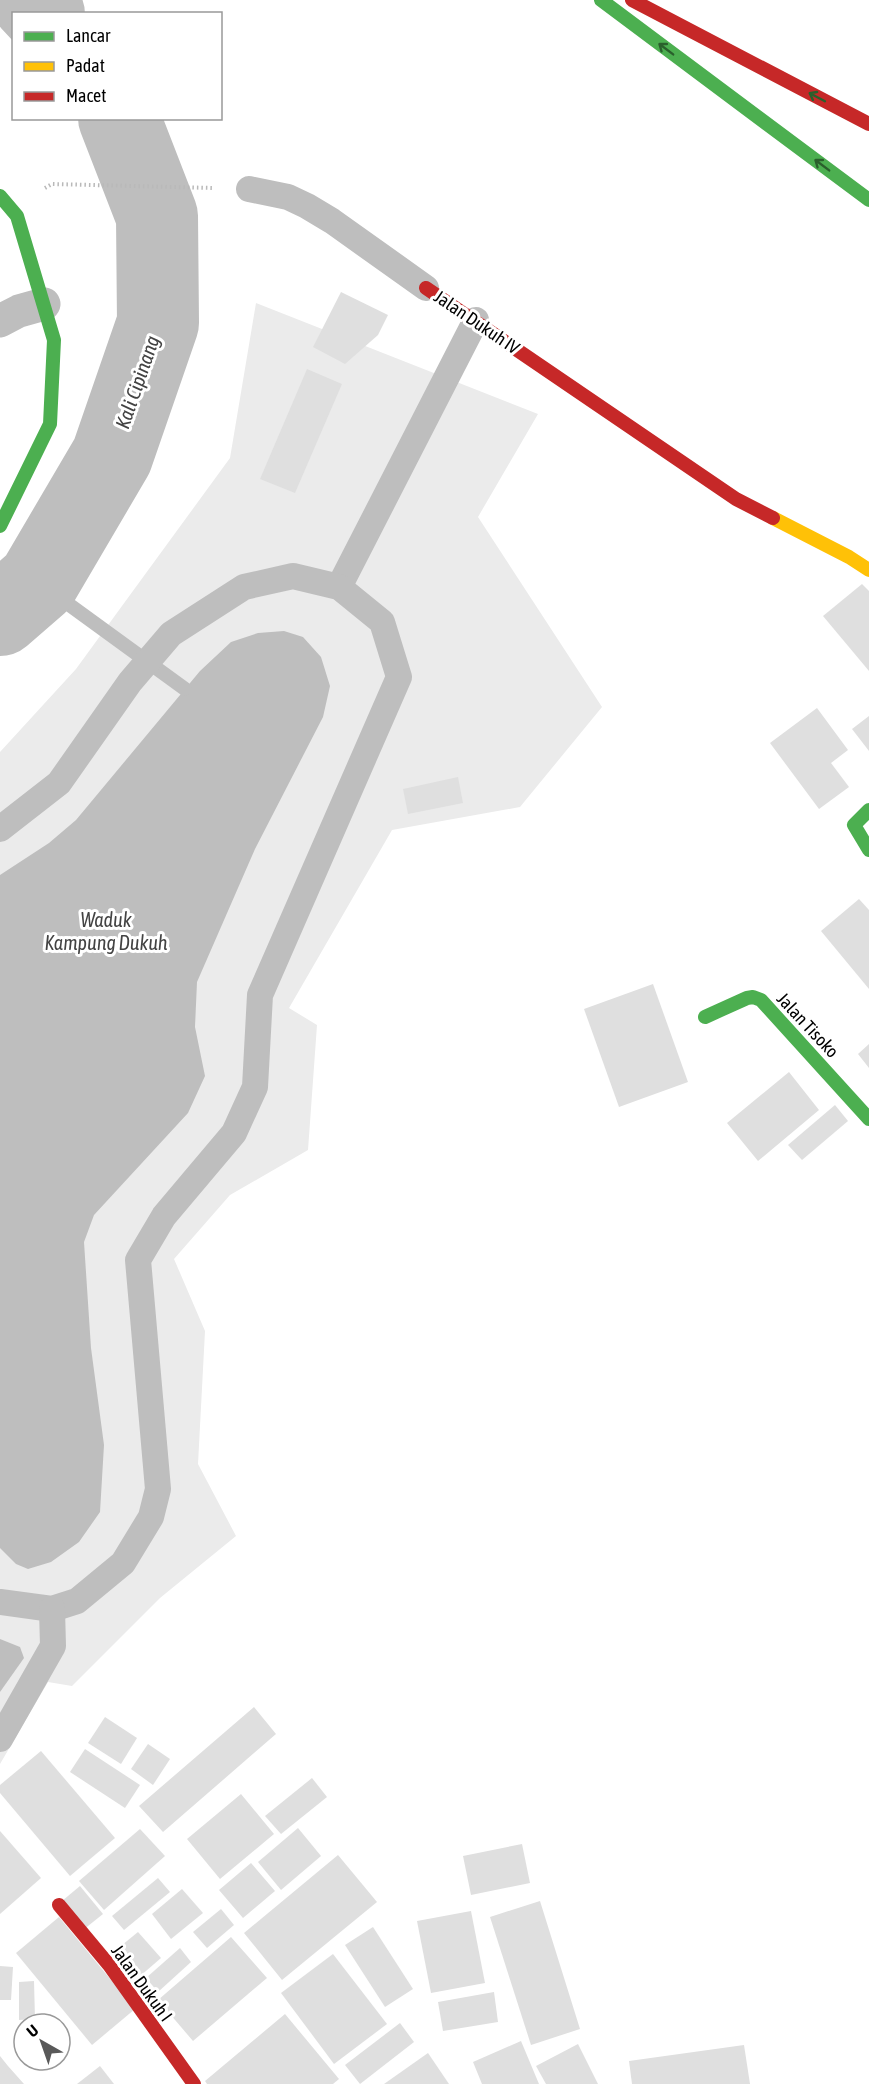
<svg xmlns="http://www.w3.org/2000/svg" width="869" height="2084" viewBox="0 0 869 2084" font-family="'Asap Condensed',sans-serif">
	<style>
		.green { fill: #ebebeb }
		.water { fill: #bebebe }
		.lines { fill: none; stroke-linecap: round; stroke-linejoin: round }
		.stream { stroke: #bebebe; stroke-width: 14 }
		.river { stroke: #bebebe; stroke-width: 82 }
		.building { fill: #dfdfdf }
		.path { stroke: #b9b9b9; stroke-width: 4; stroke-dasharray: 1.5 3; stroke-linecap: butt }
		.lane { stroke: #bebebe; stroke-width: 26 }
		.street { stroke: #bebebe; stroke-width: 33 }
		.fast { stroke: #4caf50; stroke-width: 14 }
		.slow { stroke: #ffc107; stroke-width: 14 }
		.jam { stroke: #c62828; stroke-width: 14 }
		.oneway { stroke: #2a602c }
		.labels { text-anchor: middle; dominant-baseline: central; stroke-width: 6; stroke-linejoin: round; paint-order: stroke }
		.street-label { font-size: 18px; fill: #000; stroke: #fff }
		.water-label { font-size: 20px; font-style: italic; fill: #434343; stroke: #fff }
	</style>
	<rect width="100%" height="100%" fill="#fff"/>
	<path class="green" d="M256 303 538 414 478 517 602 707 520 807 392 830 289 1008 317 1025 308 1150 230 1195 174 1259 205 1331 198 1464 236 1536 160 1598 72 1686 48 1682 0 1764V752L76 669 230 458Z"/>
	<g class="water">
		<path d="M284 631 303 637 321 657 330 686 323 717 255 849 197 982 195 1027 205 1076 188 1113 94 1215 84 1242 91 1348 104 1445 100 1512 79 1542 51 1562 28 1569 16 1564 0 1548V875L49 843 76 820 200 671 231 642 258 633Z"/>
		<path d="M0 1639 20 1647 24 1658 0 1692Z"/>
	</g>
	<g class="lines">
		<path class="stream" d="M38 582 185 689"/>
		<g class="river">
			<path d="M31 0 44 14"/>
			<path d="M0 615 38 582 112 456 158 323 157 216 119 118"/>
		</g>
	</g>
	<g class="building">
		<path d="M341 292 388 315 378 335 345 364 313 347Z"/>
		<path d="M307 369 342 384 295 493 260 479Z"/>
		<path d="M862 584 869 591V671L823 616Z"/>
		<path d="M817 708 848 750 831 763 849 787 819 809 770 743Z"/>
		<path d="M869 716V751L852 729Z"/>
		<path d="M458 777 463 803 408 814 403 789Z"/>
		<path d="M859 899 869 910V989L821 931Z"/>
		<path d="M653 984 688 1082 619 1107 584 1009Z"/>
		<path d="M869 1044V1068L858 1054Z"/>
		<path d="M789 1072 819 1110 758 1161 727 1123Z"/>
		<path d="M835 1105 848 1121 802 1160 788 1145Z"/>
		<path d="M254 1707 276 1734 163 1832 139 1806Z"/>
		<path d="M105 1717 137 1738 121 1764 88 1743Z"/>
		<path d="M148 1744 170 1759 153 1785 131 1769Z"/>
		<path d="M85 1749 140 1785 125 1808 70 1772Z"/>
		<path d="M41 1751 115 1838 70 1876 0 1793V1785Z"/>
		<path d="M312 1778 327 1797 281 1834 265 1816Z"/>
		<path d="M241 1794 274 1834 220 1879 187 1839Z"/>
		<path d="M298 1828 321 1856 281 1890 258 1862Z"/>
		<path d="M140 1829 165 1856 104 1910 79 1881Z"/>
		<path d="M0 1831 41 1878 0 1914Z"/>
		<path d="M522 1844 530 1883 471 1895 463 1856Z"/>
		<path d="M338 1855 377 1902 282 1980 244 1933Z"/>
		<path d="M251 1863 275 1891 243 1918 219 1890Z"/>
		<path d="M158 1878 170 1892 124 1930 112 1916Z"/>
		<path d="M80 1886 103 1914 83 1930 62 1901Z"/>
		<path d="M182 1889 203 1913 171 1939 152 1914Z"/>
		<path d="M540 1901 580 2029 531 2045 490 1917Z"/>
		<path d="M221 1909 234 1925 207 1948 193 1932Z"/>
		<path d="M471 1911 485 1983 431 1993 417 1921Z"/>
		<path d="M59 1917 135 2009 92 2045 16 1953Z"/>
		<path d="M373 1927 413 1989 385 2007 345 1945Z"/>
		<path d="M138 1932 161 1958 139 1977 116 1950Z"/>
		<path d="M231 1937 267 1978 193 2041 158 2000Z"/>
		<path d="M180 1948 191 1962 158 1992 146 1978Z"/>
		<path d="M333 1954 387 2024 334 2064 281 1993Z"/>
		<path d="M0 1966 13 1967 11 2000H0Z"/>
		<path d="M34 1981 35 2019 19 2020V1982Z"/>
		<path d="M494 1992 498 2022 443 2031 438 2002Z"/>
		<path d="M285 2014 339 2079 333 2084H207L205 2081Z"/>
		<path d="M400 2023 414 2042 360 2084 345 2065Z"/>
		<path d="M521 2041 539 2084H482L473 2062Z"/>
		<path d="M578 2044 598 2084H546L536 2066Z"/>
		<path d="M744 2045 750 2084H632L629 2061Z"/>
		<path d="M428 2053 449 2084H384Z"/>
		<path d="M0 2056 8 2066 24 2084H0Z"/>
		<path d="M100 2066 114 2084H77Z"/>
	</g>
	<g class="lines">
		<path class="path" d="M45 188 52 184 213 188"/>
		<g class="lane">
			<path d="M249 189 288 197 307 206 332 221 426 288"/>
			<path d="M339 587 476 320"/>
			<path d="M0 829 59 783 130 682 171 634 244 587 293 576 339 587 382 622 399 677 260 995 255 1087 234 1133 164 1216 138 1260 158 1489 151 1517 123 1563 77 1601 52 1609 0 1602"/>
			<path d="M0 1739 53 1646 52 1609"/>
		</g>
		<path class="street" d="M0 321 19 311 44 304"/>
		<g class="fast">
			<path d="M601 0 869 200"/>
			<path d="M0 196 17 216 54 340 50 424 0 526"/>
			<path d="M869 810 854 825 869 850"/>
			<path d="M705 1017 747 998 753 997 761 1000 869 1119"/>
		</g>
		<path class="slow" d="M773 518 849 557 869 570"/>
		<g class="jam">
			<path d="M632 0 869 124"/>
			<path d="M426 288 736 499 773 518"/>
			<path d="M59 1905 109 1965 194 2084"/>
		</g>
	</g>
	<defs><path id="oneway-shaft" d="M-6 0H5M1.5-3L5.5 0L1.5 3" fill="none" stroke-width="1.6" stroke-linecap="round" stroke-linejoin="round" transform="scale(1.5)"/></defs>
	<g class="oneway">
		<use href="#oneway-shaft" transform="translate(666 49) rotate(-143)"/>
		<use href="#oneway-shaft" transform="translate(817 97) rotate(-152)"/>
		<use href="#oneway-shaft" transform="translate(822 165) rotate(-143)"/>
	</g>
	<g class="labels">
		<g class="street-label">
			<text transform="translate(477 322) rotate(34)">Jalan Dukuh IV</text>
			<text transform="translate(808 1025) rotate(47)">Jalan Tisoko</text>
			<text transform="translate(142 1983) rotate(54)">Jalan Dukuh I</text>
		</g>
		<g class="water-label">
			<text transform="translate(137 382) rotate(-71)">Kali Cipinang</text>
			<text x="106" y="919">Waduk<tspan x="106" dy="23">Kampung Dukuh</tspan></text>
		</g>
	</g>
	<rect x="12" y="12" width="210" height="108" fill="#ffffff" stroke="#999999" stroke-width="1.5"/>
	<rect x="24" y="32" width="30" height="9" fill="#4caf50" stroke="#999999" stroke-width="1.5"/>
	<text x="66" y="42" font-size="18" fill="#000000">Lancar</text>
	<rect x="24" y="62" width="30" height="9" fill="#ffc107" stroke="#999999" stroke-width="1.5"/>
	<text x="66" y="72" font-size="18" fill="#000000">Padat</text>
	<rect x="24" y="92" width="30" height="9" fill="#c62828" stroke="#999999" stroke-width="1.5"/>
	<text x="66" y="102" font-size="18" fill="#000000">Macet</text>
	<g transform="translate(42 2042) rotate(320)"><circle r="28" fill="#ffffff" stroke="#999999" stroke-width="1.5"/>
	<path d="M0-4.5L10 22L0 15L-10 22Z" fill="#595959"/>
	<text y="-9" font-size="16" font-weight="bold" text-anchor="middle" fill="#000000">U</text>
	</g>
</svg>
